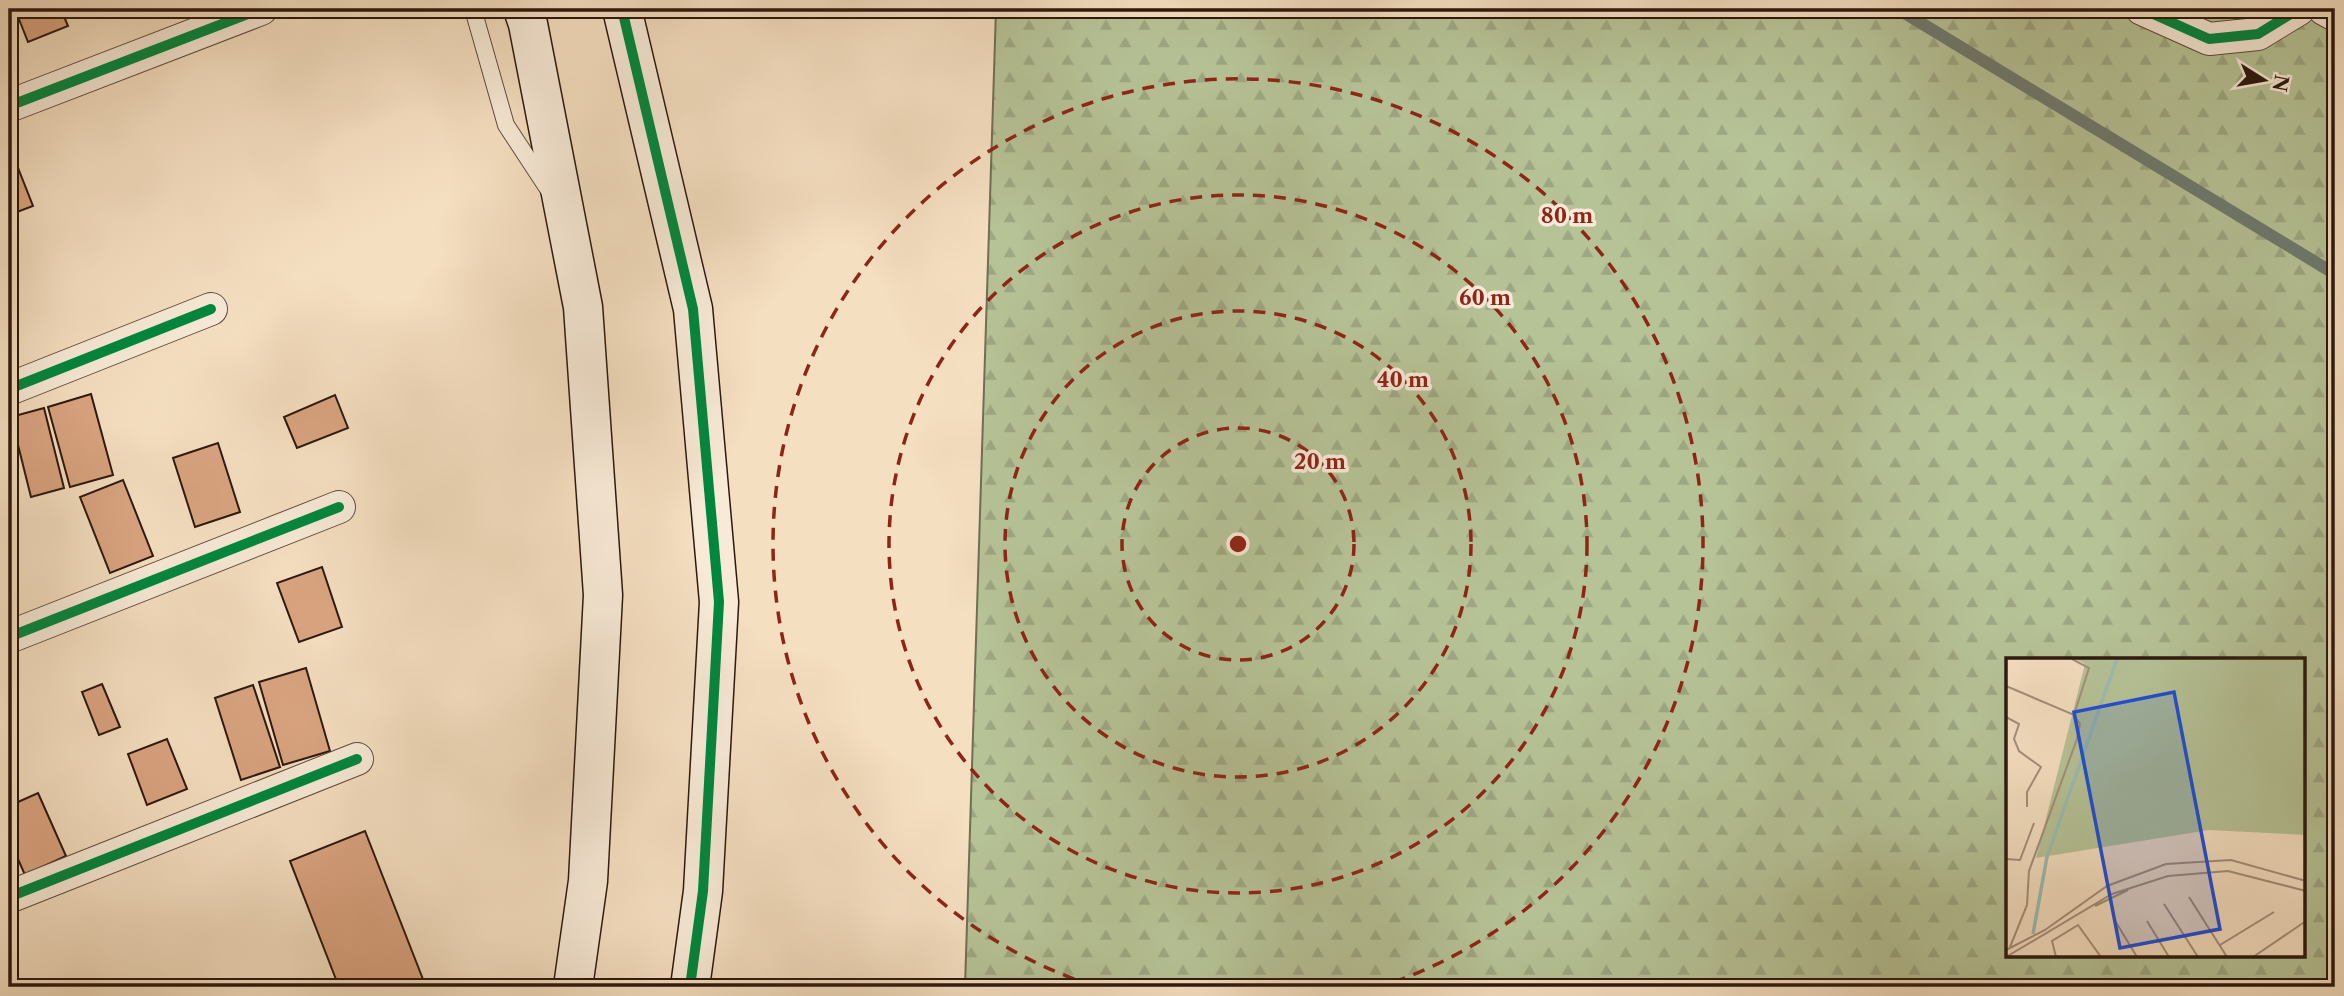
<svg xmlns="http://www.w3.org/2000/svg" width="2344" height="996" viewBox="0 0 2344 996" font-family="'Libre Caslon Text',serif">
	<style>
		.forest { fill: url(#forest-firs); stroke: #716e53; stroke-width: 2; fill-rule: evenodd }
		.lines { fill: none; stroke-linecap: round; stroke-linejoin: round }
		.stream { stroke: #6f7b71; stroke-width: 12 }
		.building { fill: #daa481; stroke: #2c180f; stroke-width: 2 }
		.lane-casing { stroke: #5e4a3c; stroke-width: 18 }
		.street-casing { stroke: #5e4a3c; stroke-width: 34 }
		.secondary-casing { stroke: #2c180f; stroke-width: 41 }
		.lane { stroke: #f8ead7; stroke-width: 16 }
		.street { stroke: #f8ead7; stroke-width: 32 }
		.secondary { stroke: #f8ead7; stroke-width: 38 }
		.cycleway-casing { stroke: #f8ead7; stroke-width: 15 }
		.cycleway { stroke: #00873e; stroke-width: 10 }
		.ring { fill: none; stroke: #8f2418; stroke-width: 3.5; stroke-dasharray: 12 9 }
		.inset-river { fill: none; stroke: #9cbdb3; stroke-width: 3.5 }
		.inset-road { fill: none; stroke: #a58f7a; stroke-width: 2 }
		.view { fill: #1d4ed8; fill-opacity: 0.15; stroke: #1d4ed8; stroke-width: 3.5 }
		.inset-edge { fill: none; stroke: #2c180f; stroke-width: 3.5 }
		.centre { fill: #8f2418; stroke: #f8ead7; stroke-width: 3.5 }
		.ring-label { font-size: 21px; text-anchor: middle; font-weight: bold; fill: #8f2418; stroke: #f8ead7; stroke-width: 7; stroke-linejoin: round; paint-order: stroke }
	</style>
	<defs>
		<pattern id="forest-firs" width="22" height="20" patternUnits="userSpaceOnUse" patternTransform="scale(1.75)"><rect width="22" height="20" fill="#b6c397"/><path d="M5 1l3.5 6h-7zM16 11l3.5 6h-7z" fill="#9da781"/></pattern>
	</defs>
	<rect width="100%" height="100%" fill="#f5dfc1"/>
	<filter id="stains"><feTurbulence type="fractalNoise" baseFrequency=".00286" numOctaves="4"/><feColorMatrix values="0 0 0 0 .2 0 0 0 0 .09 0 0 0 0 .02 0 0 0 .5 -.17"/></filter>
	<radialGradient id="worn" r=".72"><stop offset=".6" stop-color="#630" stop-opacity="0"/><stop offset="1" stop-color="#630" stop-opacity=".3"/></radialGradient>
	<path class="forest" d="M996 9H2335V987H965ZM2008 660H2304V956H2008Z"/>
	<g class="lines">
		<path class="stream" d="M1898 9 2335 274"/>
	</g>
	<g class="building">
		<path d="M15 9H61L68 26 28 42Z"/>
		<path d="M104 9H130L109 18Z"/>
		<path d="M9 145 33 206 9 215Z"/>
		<path d="M91 394 113 475 70 487 48 407Z"/>
		<path d="M335 395 348 428 297 448 284 417Z"/>
		<path d="M44 408 64 488 31 497 11 417Z"/>
		<path d="M218 443 240 512 195 527 173 458Z"/>
		<path d="M123 480 153 556 110 573 80 497Z"/>
		<path d="M322 567 342 627 299 642 277 583Z"/>
		<path d="M306 668 330 751 283 765 259 682Z"/>
		<path d="M102 684 120 727 99 735 82 692Z"/>
		<path d="M253 685 280 767 241 780 215 698Z"/>
		<path d="M167 739 187 789 147 805 128 754Z"/>
		<path d="M38 793 66 856 25 875 9 839V806Z"/>
		<path d="M365 831 426 987H339L290 861Z"/>
	</g>
	<g class="lines">
		<defs>
			<path id="lane" d="M473 9 506 125 548 189"/>
			<g id="street">
				<path d="M2142 9 2209 39 2258 34 2299 9"/>
				<path d="M2324 9 2335 15"/>
				<path d="M9 106 261 9"/>
				<path d="M9 389 211 309"/>
				<path d="M9 637 339 507"/>
				<path d="M9 897 357 759"/>
			</g>
			<g id="secondary">
				<path d="M523 9 528 24 583 307 603 595 588 881 573 987"/>
				<path d="M622 9 693 309 719 602 703 891 690 987"/>
			</g>
		</defs>
		<use href="#lane" class="lane-casing"/>
		<use href="#street" class="street-casing"/>
		<use href="#secondary" class="secondary-casing"/>
		<use href="#lane" class="lane"/>
		<use href="#street" class="street"/>
		<use href="#secondary" class="secondary"/>
		<defs>
			<g id="cycleway">
				<path d="M622 9 693 309 719 602 703 891 690 987"/>
				<path d="M2142 9 2209 39 2258 34 2299 9"/>
				<path d="M9 106 261 9"/>
				<path d="M9 389 211 309"/>
				<path d="M9 637 339 507"/>
				<path d="M9 897 357 759"/>
			</g>
		</defs>
		<use href="#cycleway" class="cycleway-casing"/>
		<use href="#cycleway" class="cycleway"/>
	</g>
	<g class="ring">
		<circle cx="1238" cy="544" r="116"/>
		<circle cx="1238" cy="544" r="233"/>
		<circle cx="1238" cy="544" r="349"/>
		<path d="M1094 986A465 465 0 1 1 1382 986"/>
	</g>
	<g transform="translate(2006 658)">
		<rect width="299" height="299" fill="#f5dfc1"/>
		<path d="M70 1H299V177L203 172 30 200 79 6Z" fill="#b6c397"/>
		<path class="inset-river" d="M27 276 41 199 111 1"/>
		<path class="inset-road" d="M0 28 68 57 83 10 66 1M0 59 13 66 8 81 13 93 35 109 21 134V149M0 201 14 202 28 165M183 239 221 299M158 246 192 299M89 248 122 232M108 261 131 299M141 263 163 299M214 287 268 254M4 289 21 247 23 213 71 81 74 66 68 57M0 292 39 272 101 228 160 206 225 202 300 223M0 299 106 236 162 218 222 213 300 233M50 299 46 283 72 267 95 299M247 299 300 263"/>
		<path class="view" d="M168 34 214 271 114 290 68 54Z"/>
		<rect width="299" height="299" class="inset-edge"/>
	</g>
	<circle cx="1238" cy="544" r="10" class="centre"/>
	<g class="ring-label">
		<text x="1567" y="223">80 m</text>
		<text x="1485" y="305">60 m</text>
		<text x="1403" y="387">40 m</text>
		<text x="1320" y="469">20 m</text>
	</g>
	<rect width="2344" height="996" fill="none" stroke="#f5dfc1" stroke-width="35"/>
	<rect x="10" y="10" width="2323" height="975" fill="none" stroke="#2c180f" stroke-width="3.5"/>
	<rect x="18" y="18" width="2309" height="961" fill="none" stroke="#2c180f" stroke-width="2"/>
	<g transform="translate(2264 80) rotate(101)" stroke="#f8ead7" stroke-width="5" paint-order="stroke">
	<path d="M0-5L12 26L0 18L-12 26Z" fill="#2c180f"/>
	<text y="-10" font-size="19" font-weight="bold" text-anchor="middle" fill="#2c180f">N</text>
	</g>
	<rect width="100%" height="100%" filter="url(#stains)"/>
	<rect width="100%" height="100%" fill="url(#worn)"/>
</svg>
